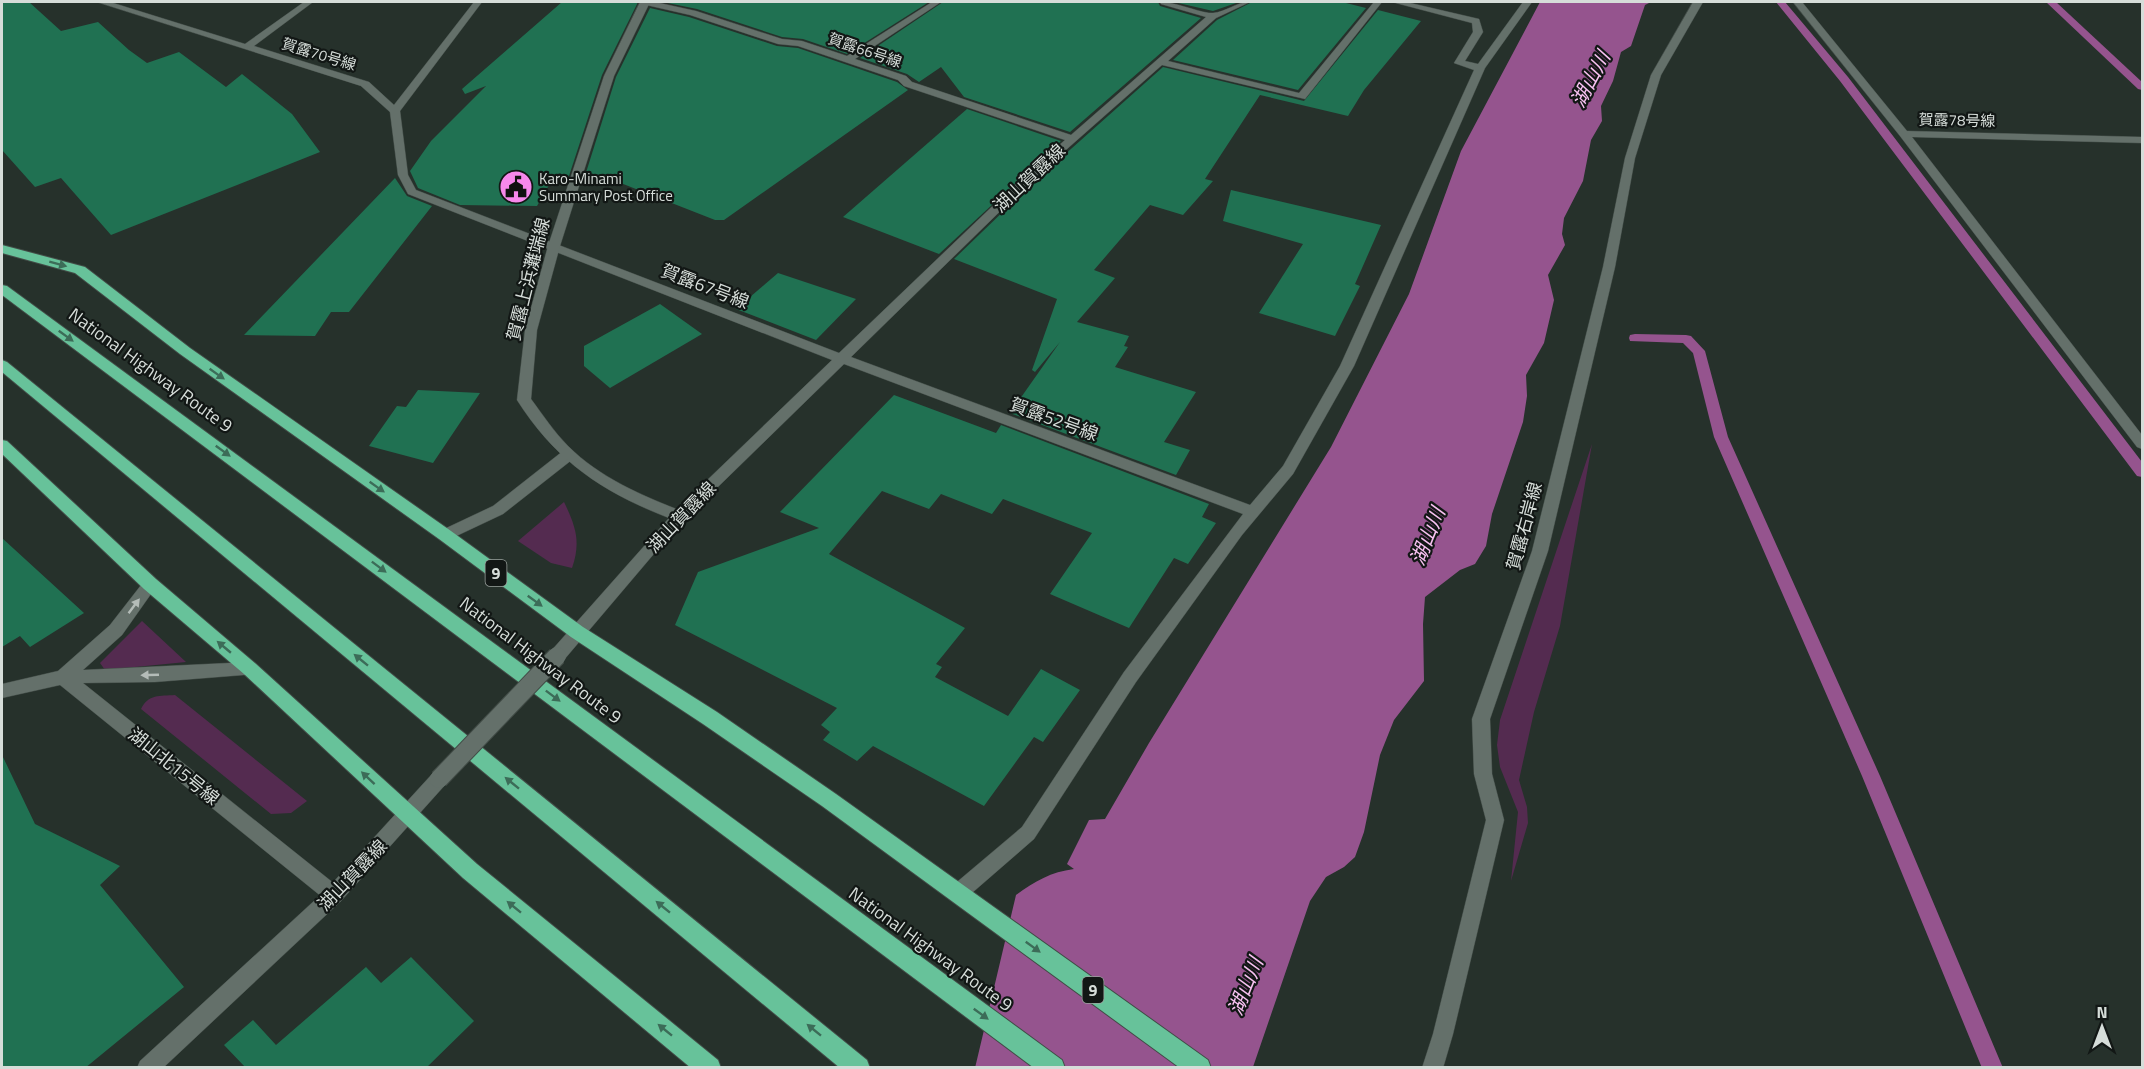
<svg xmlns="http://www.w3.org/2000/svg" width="2144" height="1069" viewBox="0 0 2144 1069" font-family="'Titillium Web','Noto Sans JP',sans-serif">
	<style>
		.green { fill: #542b50 }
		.water { fill: #95548e }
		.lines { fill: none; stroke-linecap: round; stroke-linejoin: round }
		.stream { fill: #95548e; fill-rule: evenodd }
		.building { fill: #207152 }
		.minor-casing { stroke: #424c47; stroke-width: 1 }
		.tertiary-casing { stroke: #424c47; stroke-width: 1 }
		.trunk-casing { stroke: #424c47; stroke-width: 2 }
		.minor { fill: #64706a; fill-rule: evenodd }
		.tertiary { fill: #64706a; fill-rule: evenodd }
		.trunk { fill: #67c29a; fill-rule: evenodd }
		.tertiary-bridge-casing { stroke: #424c47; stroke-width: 20; stroke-linecap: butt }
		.tertiary-bridge { stroke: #64706a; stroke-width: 18 }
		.oneway { fill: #3c6c58 }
		.oneway2 { fill: #b4bcb8 }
		.labels { text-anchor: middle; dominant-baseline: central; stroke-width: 4.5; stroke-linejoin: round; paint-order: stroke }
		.far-street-label { font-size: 15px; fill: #d6ddd9; stroke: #121715 }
		.far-poi-label { font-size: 15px; fill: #d6ddd9; stroke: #121715; text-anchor: start }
		.shield { fill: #121715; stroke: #9ba29e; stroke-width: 1.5 }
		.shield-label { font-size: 16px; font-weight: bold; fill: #d6ddd9 }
		.street-label { font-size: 18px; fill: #d6ddd9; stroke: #121715 }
		.water-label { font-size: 20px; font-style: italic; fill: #f9c2f2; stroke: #121715 }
	</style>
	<rect width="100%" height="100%" fill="#26312b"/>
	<g class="green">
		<path d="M1592 444 1560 626 1534 712 1519 780 1527 807 1528 823 1511 881 1518 812 1500 767 1497 745 1500 720Z"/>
		<path d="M564 502C576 527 581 542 572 568L551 563 518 541Z"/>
		<path d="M142 621 186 662 105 670 100 663Z"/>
		<path d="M175 695 307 801 291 813 271 814 141 709C148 694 160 696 175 695Z"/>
	</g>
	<path class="water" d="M1540 2H1651L1645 5 1631 46 1621 52 1613 81 1601 106 1602 121 1591 140 1583 181 1564 218 1562 234 1565 245 1548 275 1554 300 1544 343 1526 375 1527 396 1523 422 1492 514 1486 546 1475 564 1460 570 1425 597 1423 624 1424 681 1394 720 1380 755 1364 832 1355 857 1344 867 1326 877 1310 901 1253 1067 975 1068 1016 895C1035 881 1051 872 1074 869L1067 864 1089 820 1105 819 1149 743 1331 447 1409 294 1461 151Z"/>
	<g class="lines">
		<g class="stream">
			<path d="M1776 2H1785L1848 77 2142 462V477L2137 476 1840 81Z"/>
			<path d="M2046 2H2056L2142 82V90L2138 89Z"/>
			<path d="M1635 334 1686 335 1691 336 1705 351 1728 437 1880 776 2003 1068H1982L1862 776 1714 437 1693 353 1683 343 1630 341 1629 338 1630 335Z"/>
		</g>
	</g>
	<g class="building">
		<path d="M2 2H29L61 31 98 22 129 50 147 63 179 52 226 87 242 74 292 114 320 152 111 235 61 178 35 187 2 150Z"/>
		<path d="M562 2H638L602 75 568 179 553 178 537 206 460 205 418 188 410 171 431 141 486 86 465 94 462 89Z"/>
		<path d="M663 2H929L847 54 803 39 782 37 697 9Z"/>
		<path d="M943 2H1158L1160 6 1201 18 1070 132 964 97 941 67 919 82 907 74 860 58Z"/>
		<path d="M1174 2H1239L1213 11Z"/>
		<path d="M1252 2H1342L1366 8 1298 90 1173 60 1217 20Z"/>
		<path d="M650 8 689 17 777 46 798 48 897 82 908 90 724 220H715L613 180 584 179 616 77Z"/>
		<path d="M1378 10 1421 21 1364 90 1348 116 1260 95 1205 179 1213 181 1183 215 1150 205 1094 270 1115 278 1077 322 1129 336 1124 346 1128 347 1115 367 1196 392 1164 442 1190 450 1176 475 1010 413 1060 342 1035 372 1032 370 1057 299 954 259 1035 181 1163 67 1304 101Z"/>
		<path d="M967 109 1061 141 939 254 843 217Z"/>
		<path d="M395 178 407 196 432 206 349 312H331L315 336 244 335Z"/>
		<path d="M1231 190 1381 225 1355 284 1360 286 1335 336 1259 313 1303 244 1223 221Z"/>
		<path d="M778 273 856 299 816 340 736 309Z"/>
		<path d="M660 304 702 334 610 388 584 366V346Z"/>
		<path d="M418 390 480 393 433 463 369 446 397 406 406 407Z"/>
		<path d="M894 395 996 433 1001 425 1209 504 1202 517 1216 523 1188 564 1174 558 1129 628 1050 594 1092 533 1003 499 992 514 941 494 929 509 882 491 829 554 965 628 936 664 942 667 935 677 1008 716 1041 669 1080 690 1043 742 1034 737 984 806 873 746 857 761 823 740 830 732 821 725 837 708 675 625 698 572 819 528 780 512Z"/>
		<path d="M2 538 84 613 30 647 20 636 2 647Z"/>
		<path d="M2 755 35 824 120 866 100 885 184 987 85 1068H2Z"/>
		<path d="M411 957 474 1021 426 1068H246L224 1045 253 1020 276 1045 366 967 381 983Z"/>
	</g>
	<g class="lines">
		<defs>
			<g id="minor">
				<path d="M97 2H110L245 44 304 2H313L254 46 369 82 394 105 474 2H482L400 111 408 175 416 190 839 353 1025 175 1065 140 904 86 898 80 798 46 778 44 690 15 642 4 641 2H655L696 11 782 39 802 41 847 56 932 2H941L855 59 906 76 912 82 1071 135 1206 17 1161 4 1160 2C1177 2 1202 14 1213 13 1226 12 1236 2 1250 2L1216 18 1168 61 1299 93 1374 2H1382L1305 99 1162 65 1033 179 851 357 1250 505 1283 466 1340 366 1474 70 1454 63 1473 32 1472 23 1392 2H1406L1479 19 1483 32 1465 61 1478 64 1523 2H1532L1485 68 1354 366 1293 474 1242 535 1136 682 1034 839 965 899 958 902 951 899 949 893 951 887 1022 827 1124 672 1243 514 844 364 684 520H674L672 516 674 512 832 360 408 194 398 175 390 112 361 86Z"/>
				<path d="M1693 2H1703L1661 75 1635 158 1615 267 1548 551 1490 719 1492 774 1504 820 1453 1034 1443 1068H1422L1433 1034 1486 820 1474 774 1472 719 1532 551 1603 267 1625 158 1651 75Z"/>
				<path d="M1793 2H1802L1907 131 2142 137V143L1912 137 2142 435V449L2137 447 1900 136Z"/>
				<path d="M568 450 575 455 573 459 503 514 450 539H440L437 535 440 531 493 506 563 451Z"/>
				<path d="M150 578 155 580 158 584 122 635 83 670 250 662 256 664 258 669 256 674 155 682 83 683 341 889 344 895 341 901 334 904 327 901 60 685 2 698V684L58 671 110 625 145 580Z"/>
			</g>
			<g id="tertiary">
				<path d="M640 2H650L614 76 560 246 537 330 531 399C543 415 554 432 568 446 600 478 643 496 684 512L686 516 563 661 557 663 551 661 549 656 551 651 669 518C602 492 556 461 517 400L525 330 548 246 604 76Z"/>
				<path d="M439 771 445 773 448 779 445 785 341 901 163 1068H137L140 1061 327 889 433 773Z"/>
			</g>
			<g id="trunk">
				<path d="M2 245 85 267 190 348 451 531 583 627 717 712 836 794 1208 1060 1211 1068H1180L822 806 703 724 571 637 439 539 180 354 75 273 2 253Z"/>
				<path d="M2 285 7 286 1062 1060 1065 1068H1034L2 295Z"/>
				<path d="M2 360 7 362 867 1060 870 1068H840L2 372Z"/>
				<path d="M2 440 7 441 156 579 256 664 477 864 718 1060 721 1068H691L463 878 244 674 144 589 2 454Z"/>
			</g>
		</defs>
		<use href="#minor" class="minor-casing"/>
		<use href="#tertiary" class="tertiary-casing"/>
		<use href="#trunk" class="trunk-casing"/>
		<use href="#minor" class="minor"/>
		<use href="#tertiary" class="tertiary"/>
		<use href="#trunk" class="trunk"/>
		<defs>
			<path id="tertiary-bridge" d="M439 779 557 656"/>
		</defs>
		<use href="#tertiary-bridge" class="tertiary-bridge-casing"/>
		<use href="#tertiary-bridge" class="tertiary-bridge"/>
	</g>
	<defs><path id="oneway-solid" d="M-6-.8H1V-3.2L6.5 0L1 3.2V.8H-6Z" transform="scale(1.5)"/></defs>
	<g class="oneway">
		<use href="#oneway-solid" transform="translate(58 264) rotate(15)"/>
		<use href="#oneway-solid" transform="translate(66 336) rotate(36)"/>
		<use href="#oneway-solid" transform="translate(217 374) rotate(35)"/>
		<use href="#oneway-solid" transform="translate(223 451) rotate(36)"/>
		<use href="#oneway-solid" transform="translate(377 487) rotate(35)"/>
		<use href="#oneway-solid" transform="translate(379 567) rotate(37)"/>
		<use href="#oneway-solid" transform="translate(535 601) rotate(36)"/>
		<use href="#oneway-solid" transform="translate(224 647) rotate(-140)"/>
		<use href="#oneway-solid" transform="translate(361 660) rotate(-141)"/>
		<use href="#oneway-solid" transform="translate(553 696) rotate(37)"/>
		<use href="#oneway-solid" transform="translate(368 778) rotate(-137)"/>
		<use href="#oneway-solid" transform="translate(512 783) rotate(-141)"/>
		<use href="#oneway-solid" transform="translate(514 907) rotate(-141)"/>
		<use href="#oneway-solid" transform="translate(663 907) rotate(-141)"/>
		<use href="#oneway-solid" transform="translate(1033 947) rotate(36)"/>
		<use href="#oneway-solid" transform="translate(981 1014) rotate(36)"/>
		<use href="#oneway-solid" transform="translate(665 1030) rotate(-141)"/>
		<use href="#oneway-solid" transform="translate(814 1030) rotate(-141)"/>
	</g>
	<g class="oneway2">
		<use href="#oneway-solid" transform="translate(134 606) rotate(-53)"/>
		<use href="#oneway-solid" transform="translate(150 675) rotate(178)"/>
	</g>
	<defs>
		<symbol id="civic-disc" viewBox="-11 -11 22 22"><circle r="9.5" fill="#f788ec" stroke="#121715"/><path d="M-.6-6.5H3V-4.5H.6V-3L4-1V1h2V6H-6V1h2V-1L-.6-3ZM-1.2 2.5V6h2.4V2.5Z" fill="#111"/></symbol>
	</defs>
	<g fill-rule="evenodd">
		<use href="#civic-disc" x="497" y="168" width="38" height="38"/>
	</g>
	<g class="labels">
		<g class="far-street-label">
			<text transform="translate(865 50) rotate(19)">賀露66号線</text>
			<text transform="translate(319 54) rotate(17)">賀露70号線</text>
			<text transform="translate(1957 120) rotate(1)">賀露78号線</text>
		</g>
		<g class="far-poi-label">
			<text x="539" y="178">Karo-Minami<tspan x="539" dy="17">Summary Post Office</tspan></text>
		</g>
		<g class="shield">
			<rect x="485.5" y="560" width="21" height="26" rx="4.5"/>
			<rect x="1082.5" y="977" width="21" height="26" rx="4.5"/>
		</g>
		<g class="shield-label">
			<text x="496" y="573">9</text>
			<text x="1093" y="990">9</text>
		</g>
		<g class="street-label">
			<text transform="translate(1029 178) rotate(-43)">湖山賀露線</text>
			<text transform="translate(528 279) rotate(-76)">賀露上浜灘端線</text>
			<text transform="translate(705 286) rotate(21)">賀露67号線</text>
			<text transform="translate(151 370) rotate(36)">National Highway Route 9</text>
			<text transform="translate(1054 419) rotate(20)">賀露52号線</text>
			<text transform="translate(681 517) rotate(-46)">湖山賀露線</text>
			<text transform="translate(1524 526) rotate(-75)">賀露右岸線</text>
			<text transform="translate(541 660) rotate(37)">National Highway Route 9</text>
			<text transform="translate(174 766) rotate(39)">湖山北15号線</text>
			<text transform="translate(352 875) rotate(-46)">湖山賀露線</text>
			<text transform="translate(931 949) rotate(36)">National Highway Route 9</text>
		</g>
		<g class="water-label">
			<text transform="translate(1590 79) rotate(-62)">湖山川</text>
			<text transform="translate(1427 536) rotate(-68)">湖山川</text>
			<text transform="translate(1245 986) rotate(-68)">湖山川</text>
		</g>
	</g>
	<rect width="2144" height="1069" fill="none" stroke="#d6ddd9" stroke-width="6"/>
	<g transform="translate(2102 1027)" stroke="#121715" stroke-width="4.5" paint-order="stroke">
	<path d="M0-4.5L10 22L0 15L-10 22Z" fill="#d6ddd9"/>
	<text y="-9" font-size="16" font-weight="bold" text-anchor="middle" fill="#d6ddd9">N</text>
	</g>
</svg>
